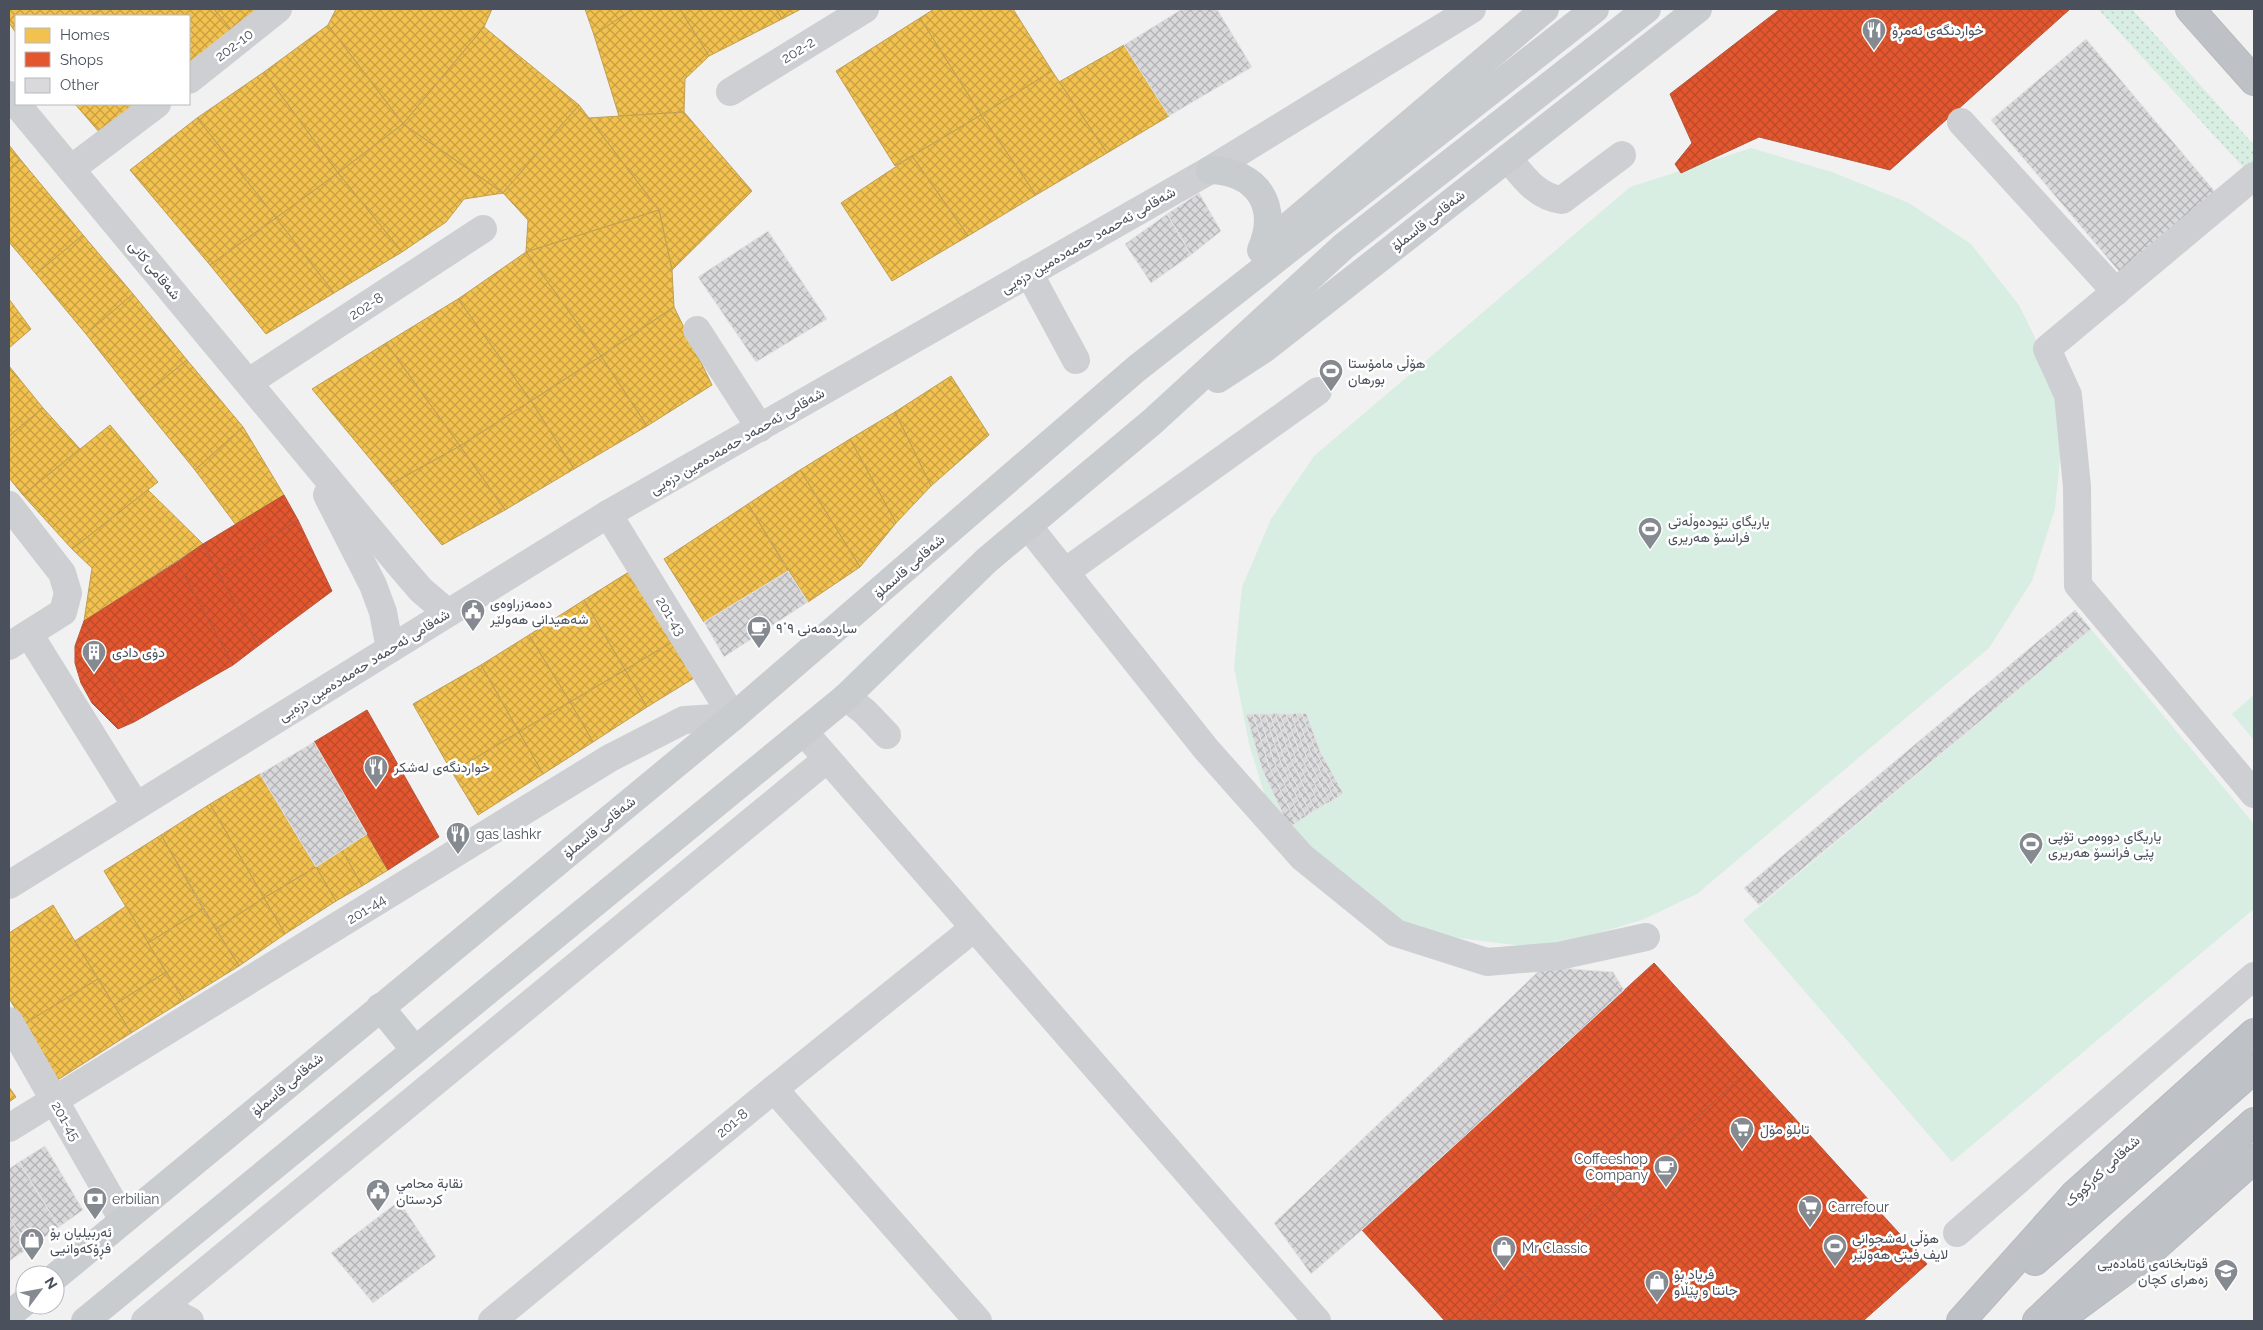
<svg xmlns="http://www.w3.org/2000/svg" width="2263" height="1330" viewBox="0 0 2263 1330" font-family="Raleway,Vazirmatn,sans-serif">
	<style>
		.grass { fill: #d8eee3 }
		.park { fill: url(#park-dots) }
		.homes { fill: url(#homes-cross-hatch); stroke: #c09f52 }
		.shops { fill: url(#shops-cross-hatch); stroke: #b6553c }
		.building { fill: url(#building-cross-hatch); stroke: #e3e3e4 }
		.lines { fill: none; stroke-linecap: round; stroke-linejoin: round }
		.highway-casing { stroke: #b7bac0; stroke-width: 30 }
		.minor { stroke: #cdcfd2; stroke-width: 28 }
		.major { stroke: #c9cccf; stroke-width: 28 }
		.highway { stroke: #bec1c6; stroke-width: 28 }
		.labels { text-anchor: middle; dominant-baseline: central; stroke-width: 5; stroke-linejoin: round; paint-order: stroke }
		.poi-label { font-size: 14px; fill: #4a515c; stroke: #fff; text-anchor: start }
		.street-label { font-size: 14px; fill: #4a515c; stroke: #fff }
	</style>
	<defs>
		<pattern id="park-dots" width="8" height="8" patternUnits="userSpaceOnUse" patternTransform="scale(1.25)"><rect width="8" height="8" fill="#d8eee3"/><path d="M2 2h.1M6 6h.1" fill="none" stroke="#bbcec5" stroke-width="1.8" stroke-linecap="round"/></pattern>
		<pattern id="homes-cross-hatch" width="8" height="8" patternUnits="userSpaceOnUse" patternTransform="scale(1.25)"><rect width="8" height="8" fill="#f2c14e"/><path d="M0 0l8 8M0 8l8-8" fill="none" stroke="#c69f44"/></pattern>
		<pattern id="shops-cross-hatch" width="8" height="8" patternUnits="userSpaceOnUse" patternTransform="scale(1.25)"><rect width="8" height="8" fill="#e4572e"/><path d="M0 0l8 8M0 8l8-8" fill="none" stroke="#bb4a2a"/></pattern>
		<pattern id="building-cross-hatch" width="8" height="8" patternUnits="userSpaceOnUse" patternTransform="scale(1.25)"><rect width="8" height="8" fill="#d9d9db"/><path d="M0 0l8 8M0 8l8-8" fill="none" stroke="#b2b2b5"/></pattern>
	</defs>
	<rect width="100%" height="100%" fill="#f2f1f1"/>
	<g class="grass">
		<path d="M1751 148 1832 172 1909 203 1971 244 2019 305 2053 374 2062 439 2055 509 2032 581 1989 648 1697 894 1642 920 1572 941 1530 947 1451 937 1396 921 1318 867 1266 800 1249 744 1234 667 1242 587 1271 519 1314 456 1630 187Z"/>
		<path d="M2091 629 2254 824V909L1952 1162 1743 920Z"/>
		<path d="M2254 695V740L2232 714Z"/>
	</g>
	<path class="park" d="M2098 9H2132L2254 145V179Z"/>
	<g class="homes">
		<path d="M9 9H101L91 16H16V33L9 23Z"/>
		<path d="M101 9H110L115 16H91Z"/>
		<path d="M110 9H214L235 34 189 71V16H115Z"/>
		<path d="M214 9H262L235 34Z"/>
		<path d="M336 9H492L484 27 403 124 328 25Z"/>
		<path d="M585 9H633L594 35Z"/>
		<path d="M633 9H680L709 56 685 79 684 112 619 116 594 35Z"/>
		<path d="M680 9H776L782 19 709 56Z"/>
		<path d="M776 9H801L782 19Z"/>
		<path d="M934 9H1013L1052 71 981 115 920 18Z"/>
		<path d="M920 18 981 115 895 166 836 71Z"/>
		<path d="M328 25 403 124 338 173 264 72Z"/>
		<path d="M484 27 579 105 503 193 403 124Z"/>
		<path d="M1124 45 1169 116 1107 153 1059 82Z"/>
		<path d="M1052 71 1107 153 1036 195 981 115Z"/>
		<path d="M264 72 338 173 276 218 197 118Z"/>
		<path d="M75 104H150L106 140Z"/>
		<path d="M579 105 659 210 526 252 528 220 503 193Z"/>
		<path d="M684 112 752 191 672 270 659 210 589 118Z"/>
		<path d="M981 115 1036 195 968 236 912 156Z"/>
		<path d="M197 118 276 218 210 265 130 170Z"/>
		<path d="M403 124 503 193 464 199 446 222 402 252 338 173Z"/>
		<path d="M9 145 20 159 9 169Z"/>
		<path d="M912 156 968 236 892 281 841 203Z"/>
		<path d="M20 159 83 235 36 274 9 242V169Z"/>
		<path d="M338 173 402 252 334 293 276 218Z"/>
		<path d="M659 210 672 270 674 307 601 356 526 252Z"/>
		<path d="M276 218 334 293 266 334 210 265Z"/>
		<path d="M83 235 133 294 86 334 36 274Z"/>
		<path d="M526 252 601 356 531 401 458 299Z"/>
		<path d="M133 294 187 360 138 400 86 334Z"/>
		<path d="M9 299 31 329 9 348Z"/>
		<path d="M458 299 531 401 460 446 386 343Z"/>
		<path d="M674 307 712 385 647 426 601 356Z"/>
		<path d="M386 343 460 446 391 484 312 389Z"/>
		<path d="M601 356 647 426 574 469 531 401Z"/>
		<path d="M187 360 243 427 195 470 138 400Z"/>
		<path d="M9 366 43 408 9 436Z"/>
		<path d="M951 376 989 435 931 486 895 412Z"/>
		<path d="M531 401 574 469 505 510 460 446Z"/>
		<path d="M43 408 80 449 23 495 9 478V436Z"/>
		<path d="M895 412 931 486 896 523 850 439Z"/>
		<path d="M110 425 158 482 72 549 23 495Z"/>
		<path d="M243 427 284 495 236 525 195 470Z"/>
		<path d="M850 439 896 523 860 567 800 470Z"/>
		<path d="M460 446 505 510 442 545 391 484Z"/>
		<path d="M800 470 860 567 808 602 748 504Z"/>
		<path d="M148 490 203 544 84 621 92 568 72 549Z"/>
		<path d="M748 504 788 571 704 622 664 559Z"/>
		<path d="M632 570 674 641 625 670 584 600Z"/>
		<path d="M584 600 625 670 570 702 529 635Z"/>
		<path d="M529 635 570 702 519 732 481 665Z"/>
		<path d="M674 641 694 678 647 707 625 670Z"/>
		<path d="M481 665 519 732 452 772 413 704Z"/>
		<path d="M625 670 647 707 593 742 570 702Z"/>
		<path d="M570 702 593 742 543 774 519 732Z"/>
		<path d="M519 732 543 774 478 815 452 772Z"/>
		<path d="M260 774 316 867 264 898 210 804Z"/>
		<path d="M210 804 264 898 216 929 161 835Z"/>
		<path d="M367 834 388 870 362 886 342 850Z"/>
		<path d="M161 835 203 909 148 943 104 871Z"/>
		<path d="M342 850 362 886 336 901 316 867Z"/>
		<path d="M316 867 336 901 285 934 264 898Z"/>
		<path d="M264 898 285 934 239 966 216 929Z"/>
		<path d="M53 905 98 979 24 1024 9 998V933Z"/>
		<path d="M126 906 166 972 114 1005 75 941Z"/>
		<path d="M203 909 239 966 184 1000 148 943Z"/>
		<path d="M166 972 184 1000 131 1033 114 1005Z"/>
		<path d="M98 979 131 1033 56 1081 24 1024Z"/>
		<path d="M9 1087 16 1097 9 1102Z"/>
	</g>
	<g class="shops">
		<path d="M1780 9H2070L1890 170 1759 137 1681 173 1675 164 1692 143 1670 94Z"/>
		<path d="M284 495 298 520 218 572 203 544Z"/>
		<path d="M298 520 332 591 258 646 218 572Z"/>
		<path d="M203 544 258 646 233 665 177 562Z"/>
		<path d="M177 562 233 665 134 722 84 621Z"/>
		<path d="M84 621 134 722 118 729 92 703 81 683 75 663V646Z"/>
		<path d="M367 710 439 837 388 870 314 742Z"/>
		<path d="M1654 963 1750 1069 1474 1321H1445L1362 1230Z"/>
		<path d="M1750 1069 1927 1264 1863 1321H1474Z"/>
	</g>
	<g class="building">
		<path d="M1182 9H1217L1252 67 1169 116 1124 45Z"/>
		<path d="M2086 39 2217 194 2122 275 1991 120Z"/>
		<path d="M1199 193 1221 231 1191 255 1167 214Z"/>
		<path d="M1167 214 1191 255 1151 283 1125 244Z"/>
		<path d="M768 231 827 319 756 362 698 277Z"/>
		<path d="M788 571 808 602 724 657 704 622Z"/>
		<path d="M2075 610 2091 629 1759 905 1744 888Z"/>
		<path d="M1275 713 1280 714 1296 759 1321 807 1315 810 1291 760Z"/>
		<path d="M1275 713 1291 760 1315 810 1310 813 1285 762 1270 714Z"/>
		<path d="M1296 713 1302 714 1316 752 1339 796 1335 799 1311 754Z"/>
		<path d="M1296 713 1311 754 1335 799 1330 802 1306 756 1291 714Z"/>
		<path d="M1306 713 1320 751 1343 793 1339 796 1316 752 1302 714Z"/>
		<path d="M1246 714H1253L1269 766 1296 823 1289 827 1262 769Z"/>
		<path d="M1253 714H1259L1275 764 1301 819 1296 823 1269 766Z"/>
		<path d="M1259 714H1265L1281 763 1306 817 1301 819 1275 764Z"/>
		<path d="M1265 714H1270L1285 762 1310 813 1306 817 1281 763Z"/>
		<path d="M1280 714H1286L1301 757 1325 804 1321 807 1296 759Z"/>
		<path d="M1286 714H1291L1306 756 1330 802 1325 804 1301 757Z"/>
		<path d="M314 742 367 834 316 867 260 774Z"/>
		<path d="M1543 967 1613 972 1624 990 1362 1230 1311 1274 1274 1223Z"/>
		<path d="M45 1146 83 1210 59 1227 19 1162Z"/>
		<path d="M19 1162 59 1227 29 1248 9 1217V1169Z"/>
		<path d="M399 1201 436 1257 373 1303 331 1253Z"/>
		<path d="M9 1217 29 1248 9 1261Z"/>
	</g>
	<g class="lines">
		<defs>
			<g id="highway">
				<path d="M2190 9 2254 81"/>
				<path d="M2035 1261 2254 1069"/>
				<path d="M2068 1313 2145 1256 2254 1159"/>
				<path d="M1961 1321 2074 1195 2254 1033"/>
				<path d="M2037 1321 2133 1230 2254 1122"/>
			</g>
		</defs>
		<use href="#highway" class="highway-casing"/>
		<g class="minor">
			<path d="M189 80 278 9"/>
			<path d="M730 92 865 9"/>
			<path d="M9 95 402 568 421 590 448 613"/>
			<path d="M1961 122 2116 292"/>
			<path d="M1508 158C1523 177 1537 197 1562 200L1622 155"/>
			<path d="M71 169 157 104"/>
			<path d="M2254 176 2047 349 2068 395 2077 487 2078 585 2254 794"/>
			<path d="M1029 273 1076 360"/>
			<path d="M697 330 760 428"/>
			<path d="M249 382 483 229"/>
			<path d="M327 495 373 585 383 612 390 649"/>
			<path d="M9 505 62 573 68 593 63 612 9 646"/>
			<path d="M1028 526 1206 749 1302 857 1396 933 1487 962 1559 956 1646 937"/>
			<path d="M1065 572 1318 391"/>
			<path d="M29 634 136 806"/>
			<path d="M846 697 865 712 887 735"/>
			<path d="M804 732 1317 1321"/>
			<path d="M9 885 608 514 1210 170 1472 9"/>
			<path d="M9 1021 123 1220"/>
			<path d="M774 1089 978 1321"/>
			<path d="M9 1128 610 758 684 720 733 717 608 514"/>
			<path d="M1957 1233 2254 976"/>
			<path d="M163 1307 190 1321"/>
			<path d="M145 1321 827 759"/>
			<path d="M492 1321 774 1089 974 928"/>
		</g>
		<g class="major">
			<path d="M1210 170C1258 172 1280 206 1261 250"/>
			<path d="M1285 229 1545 9"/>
			<path d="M1218 379 1264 349 1698 9"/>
			<path d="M380 1007 415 1050"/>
			<path d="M55 1277 733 717 1136 369 1595 9"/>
			<path d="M9 1315 25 1302"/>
			<path d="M85 1321 846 697 987 560 1152 422 1344 246 1647 9"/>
		</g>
		<use href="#highway" class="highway"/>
	</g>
	<defs>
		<symbol id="restaurant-pin" viewBox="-11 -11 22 30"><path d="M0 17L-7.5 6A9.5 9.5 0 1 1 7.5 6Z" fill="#858990" stroke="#fff"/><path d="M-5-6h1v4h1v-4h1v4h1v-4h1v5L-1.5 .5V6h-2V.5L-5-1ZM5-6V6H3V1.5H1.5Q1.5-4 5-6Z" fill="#fff"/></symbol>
		<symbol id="stadium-pin" viewBox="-11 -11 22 30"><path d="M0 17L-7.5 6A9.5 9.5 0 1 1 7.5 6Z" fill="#858990" stroke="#fff"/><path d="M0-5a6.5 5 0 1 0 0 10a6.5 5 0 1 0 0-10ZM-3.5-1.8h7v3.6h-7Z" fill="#fff"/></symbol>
		<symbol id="civic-pin" viewBox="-11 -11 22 30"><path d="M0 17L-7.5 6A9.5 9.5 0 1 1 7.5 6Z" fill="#858990" stroke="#fff"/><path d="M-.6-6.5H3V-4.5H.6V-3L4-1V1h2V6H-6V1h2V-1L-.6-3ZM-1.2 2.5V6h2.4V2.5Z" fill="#fff"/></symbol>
		<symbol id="cafe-pin" viewBox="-11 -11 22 30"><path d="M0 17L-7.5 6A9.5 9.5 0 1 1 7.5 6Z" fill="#858990" stroke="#fff"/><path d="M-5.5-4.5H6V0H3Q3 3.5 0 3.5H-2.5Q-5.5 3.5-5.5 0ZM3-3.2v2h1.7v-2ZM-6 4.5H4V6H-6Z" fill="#fff"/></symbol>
		<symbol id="building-pin" viewBox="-11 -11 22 30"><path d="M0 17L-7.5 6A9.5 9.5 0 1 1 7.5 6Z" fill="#858990" stroke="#fff"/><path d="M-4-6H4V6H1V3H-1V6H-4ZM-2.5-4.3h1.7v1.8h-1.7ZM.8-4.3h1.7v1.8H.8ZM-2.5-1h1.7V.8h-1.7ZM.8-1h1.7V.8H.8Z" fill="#fff"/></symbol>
		<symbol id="supermarket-pin" viewBox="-11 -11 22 30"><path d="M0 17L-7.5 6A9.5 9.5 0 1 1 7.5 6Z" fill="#858990" stroke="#fff"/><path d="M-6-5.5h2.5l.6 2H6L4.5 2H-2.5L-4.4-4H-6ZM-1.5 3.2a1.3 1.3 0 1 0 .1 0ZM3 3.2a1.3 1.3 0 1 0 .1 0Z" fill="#fff"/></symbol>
		<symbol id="bank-pin" viewBox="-11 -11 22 30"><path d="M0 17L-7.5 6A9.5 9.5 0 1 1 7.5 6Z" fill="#858990" stroke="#fff"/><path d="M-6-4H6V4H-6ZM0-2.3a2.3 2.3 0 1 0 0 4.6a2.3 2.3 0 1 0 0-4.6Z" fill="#fff"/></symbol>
		<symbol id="shop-pin" viewBox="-11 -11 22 30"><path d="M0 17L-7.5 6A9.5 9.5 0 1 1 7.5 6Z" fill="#858990" stroke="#fff"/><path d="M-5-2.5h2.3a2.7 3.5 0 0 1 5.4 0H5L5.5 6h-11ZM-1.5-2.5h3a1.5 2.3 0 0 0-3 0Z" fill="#fff"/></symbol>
		<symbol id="school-pin" viewBox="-11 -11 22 30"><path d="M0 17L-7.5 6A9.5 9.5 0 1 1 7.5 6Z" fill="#858990" stroke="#fff"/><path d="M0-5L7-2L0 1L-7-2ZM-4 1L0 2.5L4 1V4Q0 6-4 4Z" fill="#fff"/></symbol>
	</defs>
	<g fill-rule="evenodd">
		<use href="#restaurant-pin" x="1860" y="16" width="28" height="38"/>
		<use href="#stadium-pin" x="1317" y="357" width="28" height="38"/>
		<use href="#stadium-pin" x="1636" y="515" width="28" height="38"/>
		<use href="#civic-pin" x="459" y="597" width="28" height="38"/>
		<use href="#cafe-pin" x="745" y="614" width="28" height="38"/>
		<use href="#building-pin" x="80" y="638" width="28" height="38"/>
		<use href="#restaurant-pin" x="362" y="753" width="28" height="38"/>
		<use href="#restaurant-pin" x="444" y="820" width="28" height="38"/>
		<use href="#stadium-pin" x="2017" y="830" width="28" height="38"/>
		<use href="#supermarket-pin" x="1728" y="1115" width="28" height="38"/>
		<use href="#cafe-pin" x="1652" y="1153" width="28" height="38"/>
		<use href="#civic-pin" x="364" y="1177" width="28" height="38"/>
		<use href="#bank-pin" x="81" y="1185" width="28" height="38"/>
		<use href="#supermarket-pin" x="1796" y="1193" width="28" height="38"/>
		<use href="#shop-pin" x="18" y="1226" width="28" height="38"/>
		<use href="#stadium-pin" x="1821" y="1232" width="28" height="38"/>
		<use href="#shop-pin" x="1490" y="1234" width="28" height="38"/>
		<use href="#school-pin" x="2212" y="1257" width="28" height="38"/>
		<use href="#shop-pin" x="1643" y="1268" width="28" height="38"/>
	</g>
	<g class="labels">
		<g class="poi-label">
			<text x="1892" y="30">خواردنگەی ئەمڕۆ</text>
			<text x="1348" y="363">هۆڵی مامۆستا<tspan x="1348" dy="16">بورهان</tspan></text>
			<text x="1668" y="521">یاریگای نێودەوڵەتی<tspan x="1668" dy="16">فرانسۆ هەریری</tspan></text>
			<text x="490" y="603">دەمەزراوەی<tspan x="490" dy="16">شەهیدانی هەولێر</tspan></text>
			<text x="776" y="628">ساردەمەنی ٩*٩</text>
			<text x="112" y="652">دۆى دادى</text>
			<text x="394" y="767">خواردنگەی لەشکر</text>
			<text x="476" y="834">gas lashkr</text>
			<text x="2048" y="836">یاریگای دووەمی تۆپی<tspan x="2048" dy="16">پێی فرانسۆ هەریری</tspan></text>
			<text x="1760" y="1129">تابلۆ مۆڵ</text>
			<text x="1648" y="1159" text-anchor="end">Coffeeshop<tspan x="1648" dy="16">Company</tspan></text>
			<text x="396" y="1183">نقابة محامي<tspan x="396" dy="16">كردستان</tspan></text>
			<text x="112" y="1199">erbilian</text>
			<text x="1828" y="1207">Carrefour</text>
			<text x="50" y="1232">ئەربیلیان بۆ<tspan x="50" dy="16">فڕۆکەوانیی</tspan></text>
			<text x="1852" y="1238">هۆڵی لەشجوانی<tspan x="1852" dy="16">لایف فیتی هەولێر</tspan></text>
			<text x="1522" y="1248">Mr Classic</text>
			<text x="2208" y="1263" text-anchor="end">قوتابخانەی ئامادەیی<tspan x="2208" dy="16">زەهرای کچان</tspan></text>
			<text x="1674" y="1274">فریاد بۆ<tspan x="1674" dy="16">جانتا و پێڵاو</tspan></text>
		</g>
		<g class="street-label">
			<text transform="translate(234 45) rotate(-37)">202-10</text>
			<text transform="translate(798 50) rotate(-32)">202-2</text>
			<text transform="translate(1428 220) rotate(-38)">شەقامی قاسملۆ</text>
			<text transform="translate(1088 240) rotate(-30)">شەقامی ئەحمەد حەمەدەمین دزەیی</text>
			<text transform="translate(155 270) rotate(50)">شەقامی کانی</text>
			<text transform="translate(366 306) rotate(-33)">202-8</text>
			<text transform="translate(737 441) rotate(-30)">شەقامی ئەحمەد حەمەدەمین دزەیی</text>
			<text transform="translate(909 566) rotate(-41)">شەقامی قاسملۆ</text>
			<text transform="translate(671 616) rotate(58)">201-43</text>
			<text transform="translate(364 665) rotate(-32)">شەقامی ئەحمەد حەمەدەمین دزەیی</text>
			<text transform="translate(599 827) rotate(-39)">شەقامی قاسملۆ</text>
			<text transform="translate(366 909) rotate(-32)">201-44</text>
			<text transform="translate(287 1084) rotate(-40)">شەقامی قاسملۆ</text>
			<text transform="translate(66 1121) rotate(60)">201-45</text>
			<text transform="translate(732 1123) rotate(-40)">201-8</text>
			<text transform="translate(2102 1171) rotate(-43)">شەقامی کەرکووک</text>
		</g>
	</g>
	<rect width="2263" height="1330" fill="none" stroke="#4a515c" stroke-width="20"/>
	<rect x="15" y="15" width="175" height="90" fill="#ffffff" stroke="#b7b9be"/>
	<rect x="25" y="28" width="25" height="15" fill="#f2c14e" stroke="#b7b9be"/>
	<text x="60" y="40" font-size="15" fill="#4a515c">Homes</text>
	<rect x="25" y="52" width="25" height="15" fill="#e4572e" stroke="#b7b9be"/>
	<text x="60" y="65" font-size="15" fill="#4a515c">Shops</text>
	<rect x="25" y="78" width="25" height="15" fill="#d9d9db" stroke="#b7b9be"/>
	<text x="60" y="90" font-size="15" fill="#4a515c">Other</text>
	<g transform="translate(40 1290) rotate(58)"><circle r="24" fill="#ffffff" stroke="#b7b9be"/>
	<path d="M0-4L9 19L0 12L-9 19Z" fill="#858990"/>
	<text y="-8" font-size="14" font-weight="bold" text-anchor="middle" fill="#4a515c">N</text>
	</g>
</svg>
